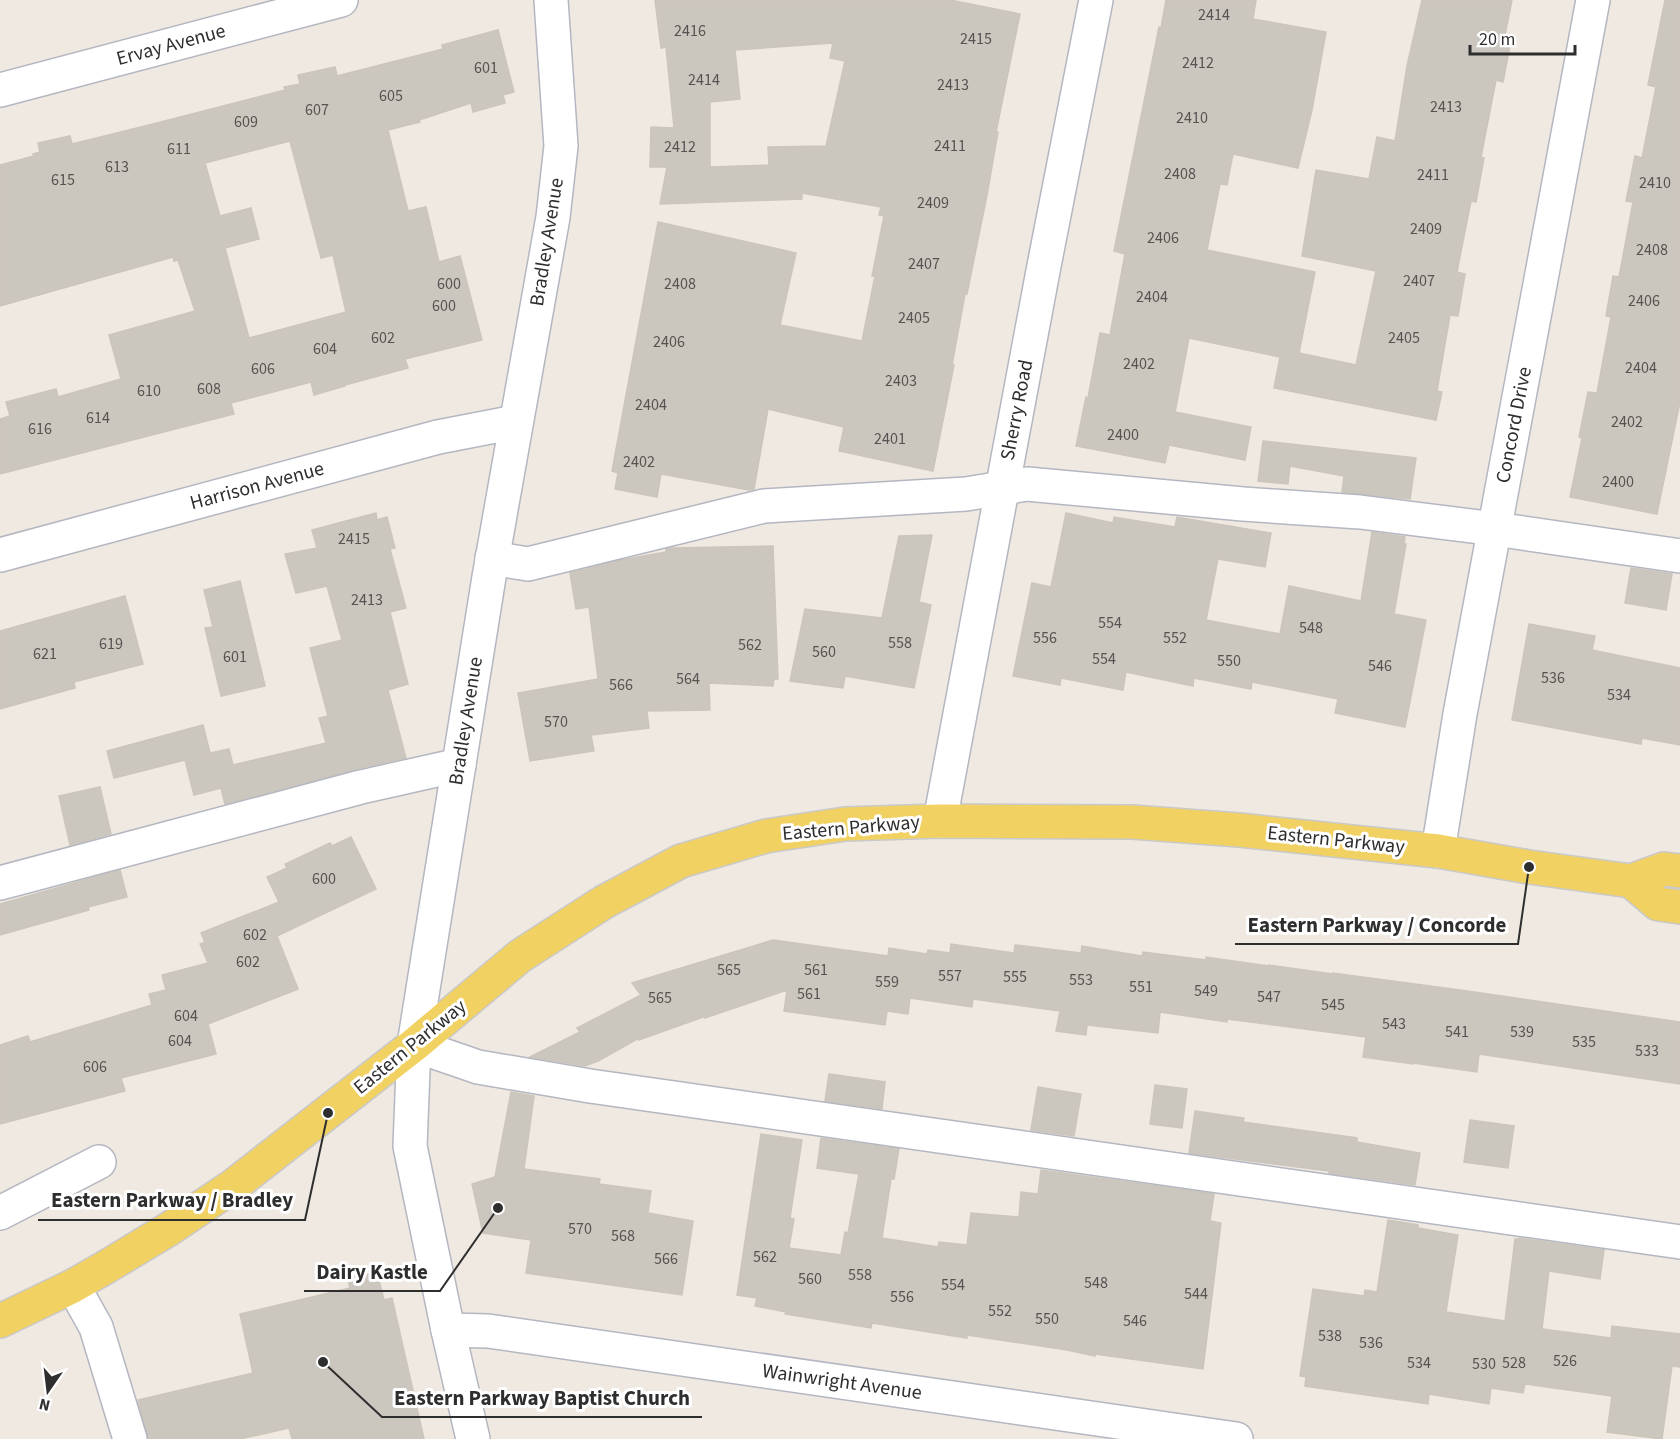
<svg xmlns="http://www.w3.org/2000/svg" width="1680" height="1439" viewBox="0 0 1680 1439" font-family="'Source Sans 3',sans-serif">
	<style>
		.building { fill: #cbc7bf; stroke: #cbc5ba; stroke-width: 1.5; fill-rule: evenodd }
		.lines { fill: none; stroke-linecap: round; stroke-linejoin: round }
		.minor-casing { stroke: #b4b7c1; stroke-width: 36 }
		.major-casing { stroke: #c9c9c9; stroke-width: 36 }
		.minor { stroke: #fff; stroke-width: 33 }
		.major { stroke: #f2d163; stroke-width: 33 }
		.labels { text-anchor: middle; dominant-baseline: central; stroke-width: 6; stroke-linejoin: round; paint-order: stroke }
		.number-label { font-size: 16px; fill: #555452 }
		.street-label { font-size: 20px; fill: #2e2e2e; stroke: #fff }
		.leader { fill: none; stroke: #2e2e2e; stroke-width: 2 }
		.callout-dot { fill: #2e2e2e; stroke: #fff; stroke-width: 2 }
		.callout-label { font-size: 21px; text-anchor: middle; font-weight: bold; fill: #2e2e2e; stroke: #fff; stroke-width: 6; stroke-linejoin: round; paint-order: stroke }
	</style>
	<rect width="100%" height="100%" fill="#efe9e1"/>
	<g class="building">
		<path d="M655 0H950L1020 14 996 132H998L987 195 967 294H965L952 365H954L933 471 839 451 844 427 768 409 754 489 749 490 661 474 657 497 615 489 618 473 612 471 658 222 796 253 780 325 862 341 875 276H872L884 216 879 215 881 207 802 193V199L660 204 667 167H650L651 127 674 128 666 47 661 48ZM833 43 830 58 845 61 826 146 768 147 769 165 710 167V102L740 99 735 50Z"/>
		<path d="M1166 0H1256L1253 19 1326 32 1312 110 1298 168 1233 154 1227 185 1220 184 1207 250 1315 272 1299 353 1356 365 1376 271 1302 256 1316 170 1369 179 1377 137 1395 141 1407 66 1422 0H1512L1504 40 1511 41 1503 82 1496 80 1481 157 1484 158 1476 202 1471 201 1457 272 1465 274 1458 316 1450 315 1437 391 1442 392 1436 420 1274 388 1280 357 1189 338 1175 412 1251 427 1245 460 1169 445 1165 463 1076 446 1086 397 1088 398 1100 333 1110 335 1125 254 1114 251 1159 27 1161 28Z"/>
		<path d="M1665 0H1680V402L1657 514 1570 497 1582 438 1579 437 1588 392 1597 393 1611 317 1606 316 1613 276 1619 277 1633 202 1626 201 1635 156 1642 158 1656 87 1648 85Z"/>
		<path d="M498 30 514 92 503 95 505 103 473 112 471 103 419 120 420 122 388 130 408 211 426 207 439 262 460 256 482 340 405 359 408 368 345 385V386L314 395 311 382 231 403 234 414 0 474V419L10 416 6 402 56 389 58 397 121 379 109 335 195 311 178 260 174 261 173 257 0 306V165L34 156 33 154 40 152 38 143 70 136 72 144 149 125 285 90 284 87 300 84 298 75 335 67 337 76 443 49 442 45ZM290 141 321 258 333 255 346 312 249 338 225 248 259 239 251 208 220 216 205 163Z"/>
		<path d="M1263 441 1416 458 1410 499 1342 492 1344 476 1290 466 1288 484 1258 481Z"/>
		<path d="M376 513 377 520 387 517 395 548 390 549 406 608 390 612 408 684 388 690 406 758 356 769 225 804 221 788 194 795 185 760 114 778 107 751 203 725 210 753 197 756 229 749 233 765 326 743 319 718 328 716 310 648 342 640 327 586 296 593 285 554 317 548 312 530Z"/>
		<path d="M1066 513 1113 523 1114 517 1175 527 1177 517 1271 533 1265 567 1218 559 1206 620 1280 634 1289 586 1361 601 1372 532 1405 537 1404 544H1406L1394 614 1426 620 1405 727 1335 713 1338 699 1252 682 1251 689 1194 678 1193 686 1126 672 1123 690 1061 678 1060 685 1013 676 1032 583 1051 587Z"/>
		<path d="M932 535 919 602 931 605 914 688 845 676 843 688 790 681 805 609 882 618 899 536Z"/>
		<path d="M773 546 778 679H774L773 686 709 683 710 710 647 711 649 728 591 735 594 751 530 761 518 693 598 679 589 607 576 609 570 573 621 560 666 552V549L672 548Z"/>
		<path d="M1631 568 1672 574 1666 610 1625 603Z"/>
		<path d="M240 581 265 686 221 696 205 628 213 627 204 590Z"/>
		<path d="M125 596 143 664 74 682 75 688 0 709V631Z"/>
		<path d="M1529 624 1595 636 1592 650 1680 668V745L1642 738 1641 744 1512 720Z"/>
		<path d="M100 787 111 834 70 845 59 796Z"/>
		<path d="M351 837 376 889 277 936 298 989 208 1024 216 1054 121 1078 125 1091 0 1124V1045L28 1036 30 1042 152 1005 149 994 166 990 162 975 208 963 200 944 205 942 201 933 279 902 267 877 287 868 285 864 330 843 332 846Z"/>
		<path d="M120 870 127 897 88 907 89 910 0 935V904Z"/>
		<path d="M773 940 888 956 889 948 927 954 928 950 950 953 951 944 1014 953 1015 945 1081 953 1082 946 1142 956 1143 952 1206 960V957L1269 966V965L1333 974V973L1460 990 1680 1022V1084L1479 1054 1477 1072 1413 1063V1064L1363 1057 1366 1037 1227 1019V1022L1160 1012 1158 1033 1087 1025 1086 1035 1056 1031 1060 1011 973 999 972 1007 910 998 908 1014 887 1011 885 1025 784 1011 787 990 705 1018 706 1016 639 1040V1038L598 1061 585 1066 530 1057 580 1032 577 1028 641 995 632 983Z"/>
		<path d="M829 1074 885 1082 882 1109 825 1101Z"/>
		<path d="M1155 1085 1187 1089 1182 1128 1150 1124Z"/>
		<path d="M1038 1087 1081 1094 1074 1136 1031 1130Z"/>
		<path d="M511 1092 534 1096 524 1169 600 1179 599 1184 651 1191 648 1213 693 1221 682 1295 526 1273 531 1240 483 1233 472 1184 495 1177Z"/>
		<path d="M1195 1111 1244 1118 1243 1122 1357 1138V1142L1420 1153 1415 1185 1329 1173V1171L1189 1153Z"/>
		<path d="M1470 1120 1514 1126 1508 1168 1464 1162Z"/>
		<path d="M761 1134 802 1140 790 1218 794 1219 789 1248 841 1255 845 1232 848 1233 859 1174 817 1168 821 1138 899 1149 894 1179H891L882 1238 938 1247 939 1242 967 1245 971 1213 1019 1217 1021 1192 1038 1194 1041 1170 1214 1194 1210 1221 1221 1223 1203 1369 1095 1354V1356L1067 1350 967 1335V1338L872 1323 871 1328 785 1314 786 1312 755 1306 757 1298 737 1295Z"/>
		<path d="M1388 1220 1418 1225V1228L1458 1235 1446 1312 1505 1321 1515 1239H1518L1519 1238 1604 1250 1600 1279 1549 1271 1542 1329 1611 1338 1612 1326 1680 1334V1367L1672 1366 1662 1439 1607 1432 1612 1396 1525 1384 1523 1393 1491 1388 1489 1404 1429 1394 1428 1404 1305 1386 1306 1377 1300 1376 1313 1289 1364 1296 1365 1290 1377 1292Z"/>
		<path d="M377 1272 384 1300 392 1298 424 1439H292L289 1428 240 1439H148L138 1400 253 1373 240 1314 350 1288 348 1279Z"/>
	</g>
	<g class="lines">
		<defs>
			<g id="minor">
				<path d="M0 90 341 0"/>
				<path d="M0 555 438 437 516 422"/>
				<path d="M492 558 528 564 764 506 966 494 1027 484 1243 504 1360 512 1495 529 1680 556"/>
				<path d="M940 821 1043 271 1096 0"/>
				<path d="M1438 851 1460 714 1593 0"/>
				<path d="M0 883 361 787 459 765"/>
				<path d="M414 1045 478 1067 590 1086 1680 1242"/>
				<path d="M0 1213 99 1162"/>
				<path d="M73 1286 96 1327 130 1439"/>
				<path d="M448 1330 488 1331 1236 1439"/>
				<path d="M473 1439 448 1330 410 1146 414 1045 489 577 553 217 561 146 551 0"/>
			</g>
			<g id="major">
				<path d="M1631 881 1658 904 1680 907"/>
				<path d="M0 1321 73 1286 106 1267 169 1229 233 1186 414 1045 520 956 604 902 681 861 766 836 845 824 940 821 1132 822 1239 830 1438 851 1529 867 1631 881 1664 869 1680 871"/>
			</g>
		</defs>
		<use href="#minor" class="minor-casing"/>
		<use href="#major" class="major-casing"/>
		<use href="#minor" class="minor"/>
		<use href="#major" class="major"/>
	</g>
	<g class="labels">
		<g class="number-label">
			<text x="1214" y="15">2414</text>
			<text x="690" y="31">2416</text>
			<text x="976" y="39">2415</text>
			<text x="1198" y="63">2412</text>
			<text x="486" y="68">601</text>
			<text x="704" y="80">2414</text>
			<text x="953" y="85">2413</text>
			<text x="391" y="96">605</text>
			<text x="1446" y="107">2413</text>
			<text x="317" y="110">607</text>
			<text x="1192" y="118">2410</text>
			<text x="246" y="122">609</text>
			<text x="950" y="146">2411</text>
			<text x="680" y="147">2412</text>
			<text x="179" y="149">611</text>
			<text x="117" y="167">613</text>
			<text x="1180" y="174">2408</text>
			<text x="1433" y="175">2411</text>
			<text x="63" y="180">615</text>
			<text x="1655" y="183">2410</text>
			<text x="933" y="203">2409</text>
			<text x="1426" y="229">2409</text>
			<text x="1163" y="238">2406</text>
			<text x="1652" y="250">2408</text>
			<text x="924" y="264">2407</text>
			<text x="1419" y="281">2407</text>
			<text x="449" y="284">600</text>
			<text x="680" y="284">2408</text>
			<text x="1152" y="297">2404</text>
			<text x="1644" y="301">2406</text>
			<text x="444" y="306">600</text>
			<text x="914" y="318">2405</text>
			<text x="383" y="338">602</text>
			<text x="1404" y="338">2405</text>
			<text x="669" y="342">2406</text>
			<text x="325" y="349">604</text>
			<text x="1139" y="364">2402</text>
			<text x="1641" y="368">2404</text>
			<text x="263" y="369">606</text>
			<text x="901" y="381">2403</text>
			<text x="209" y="389">608</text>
			<text x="149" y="391">610</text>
			<text x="651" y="405">2404</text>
			<text x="98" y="418">614</text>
			<text x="1627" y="422">2402</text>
			<text x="40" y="429">616</text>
			<text x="1123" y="435">2400</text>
			<text x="890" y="439">2401</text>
			<text x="639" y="462">2402</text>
			<text x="1618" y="482">2400</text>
			<text x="354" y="539">2415</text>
			<text x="367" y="600">2413</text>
			<text x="1110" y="623">554</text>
			<text x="1311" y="628">548</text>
			<text x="1045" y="638">556</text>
			<text x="1175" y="638">552</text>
			<text x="900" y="643">558</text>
			<text x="111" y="644">619</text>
			<text x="750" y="645">562</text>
			<text x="824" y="652">560</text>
			<text x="45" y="654">621</text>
			<text x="235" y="657">601</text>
			<text x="1104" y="659">554</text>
			<text x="1229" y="661">550</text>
			<text x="1380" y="666">546</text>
			<text x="1553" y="678">536</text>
			<text x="688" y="679">564</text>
			<text x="621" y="685">566</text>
			<text x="1619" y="695">534</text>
			<text x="556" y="722">570</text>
			<text x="324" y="879">600</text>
			<text x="255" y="935">602</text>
			<text x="248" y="962">602</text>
			<text x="729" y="970">565</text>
			<text x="816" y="970">561</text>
			<text x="950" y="976">557</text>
			<text x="1015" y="977">555</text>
			<text x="1081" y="980">553</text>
			<text x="887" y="982">559</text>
			<text x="1141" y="987">551</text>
			<text x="1206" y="991">549</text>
			<text x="809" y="994">561</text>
			<text x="1269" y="997">547</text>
			<text x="660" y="998">565</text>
			<text x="1333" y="1005">545</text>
			<text x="186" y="1016">604</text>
			<text x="1394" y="1024">543</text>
			<text x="1457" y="1032">541</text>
			<text x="1522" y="1032">539</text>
			<text x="180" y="1041">604</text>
			<text x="1584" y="1042">535</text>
			<text x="1647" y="1051">533</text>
			<text x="95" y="1067">606</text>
			<text x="580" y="1229">570</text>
			<text x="623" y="1236">568</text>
			<text x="765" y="1257">562</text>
			<text x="666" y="1259">566</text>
			<text x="860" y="1275">558</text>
			<text x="810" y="1279">560</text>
			<text x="1096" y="1283">548</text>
			<text x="953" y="1285">554</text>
			<text x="1196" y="1294">544</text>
			<text x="902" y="1297">556</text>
			<text x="1000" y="1311">552</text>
			<text x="1047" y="1319">550</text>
			<text x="1135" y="1321">546</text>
			<text x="1330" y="1336">538</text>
			<text x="1371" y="1343">536</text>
			<text x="1565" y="1361">526</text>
			<text x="1419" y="1363">534</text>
			<text x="1514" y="1363">528</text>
			<text x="1484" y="1364">530</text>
		</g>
		<g class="street-label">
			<text transform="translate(171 45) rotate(-15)">Ervay Avenue</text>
			<text transform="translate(547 242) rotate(-81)">Bradley Avenue</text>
			<text transform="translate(1017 410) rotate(-79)">Sherry Road</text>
			<text transform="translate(1514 425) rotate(-79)">Concord Drive</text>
			<text transform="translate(257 486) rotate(-15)">Harrison Avenue</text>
			<text transform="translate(466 721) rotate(-81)">Bradley Avenue</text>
			<text transform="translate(851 828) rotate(-5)">Eastern Parkway</text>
			<text transform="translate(1336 840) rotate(6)">Eastern Parkway</text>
			<text transform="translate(410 1047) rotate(-39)">Eastern Parkway</text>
			<text transform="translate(842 1382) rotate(8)">Wainwright Avenue</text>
		</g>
	</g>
	<path class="leader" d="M1529 867L1518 944H1235M328 1113L305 1220H38M498 1208L440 1291H304M323 1362L382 1417H702"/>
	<g class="callout-dot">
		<circle cx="1529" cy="867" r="6"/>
		<circle cx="328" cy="1113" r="6"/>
		<circle cx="498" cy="1208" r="6"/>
		<circle cx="323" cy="1362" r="6"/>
	</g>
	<g class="callout-label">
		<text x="1377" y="932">Eastern Parkway / Concorde</text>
		<text x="172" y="1207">Eastern Parkway / Bradley</text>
		<text x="372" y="1279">Dairy Kastle</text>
		<text x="542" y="1405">Eastern Parkway Baptist Church</text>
	</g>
	<g transform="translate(48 1391) rotate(194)" stroke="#ffffff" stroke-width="4.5" paint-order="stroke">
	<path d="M0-4.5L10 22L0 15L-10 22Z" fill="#2e2e2e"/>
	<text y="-9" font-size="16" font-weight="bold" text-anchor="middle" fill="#2e2e2e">N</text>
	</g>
	<path d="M1470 45v9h105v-9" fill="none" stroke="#2e2e2e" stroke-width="3"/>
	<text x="1479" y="45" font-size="18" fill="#2e2e2e" stroke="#ffffff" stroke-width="4.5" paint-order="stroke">20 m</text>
</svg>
